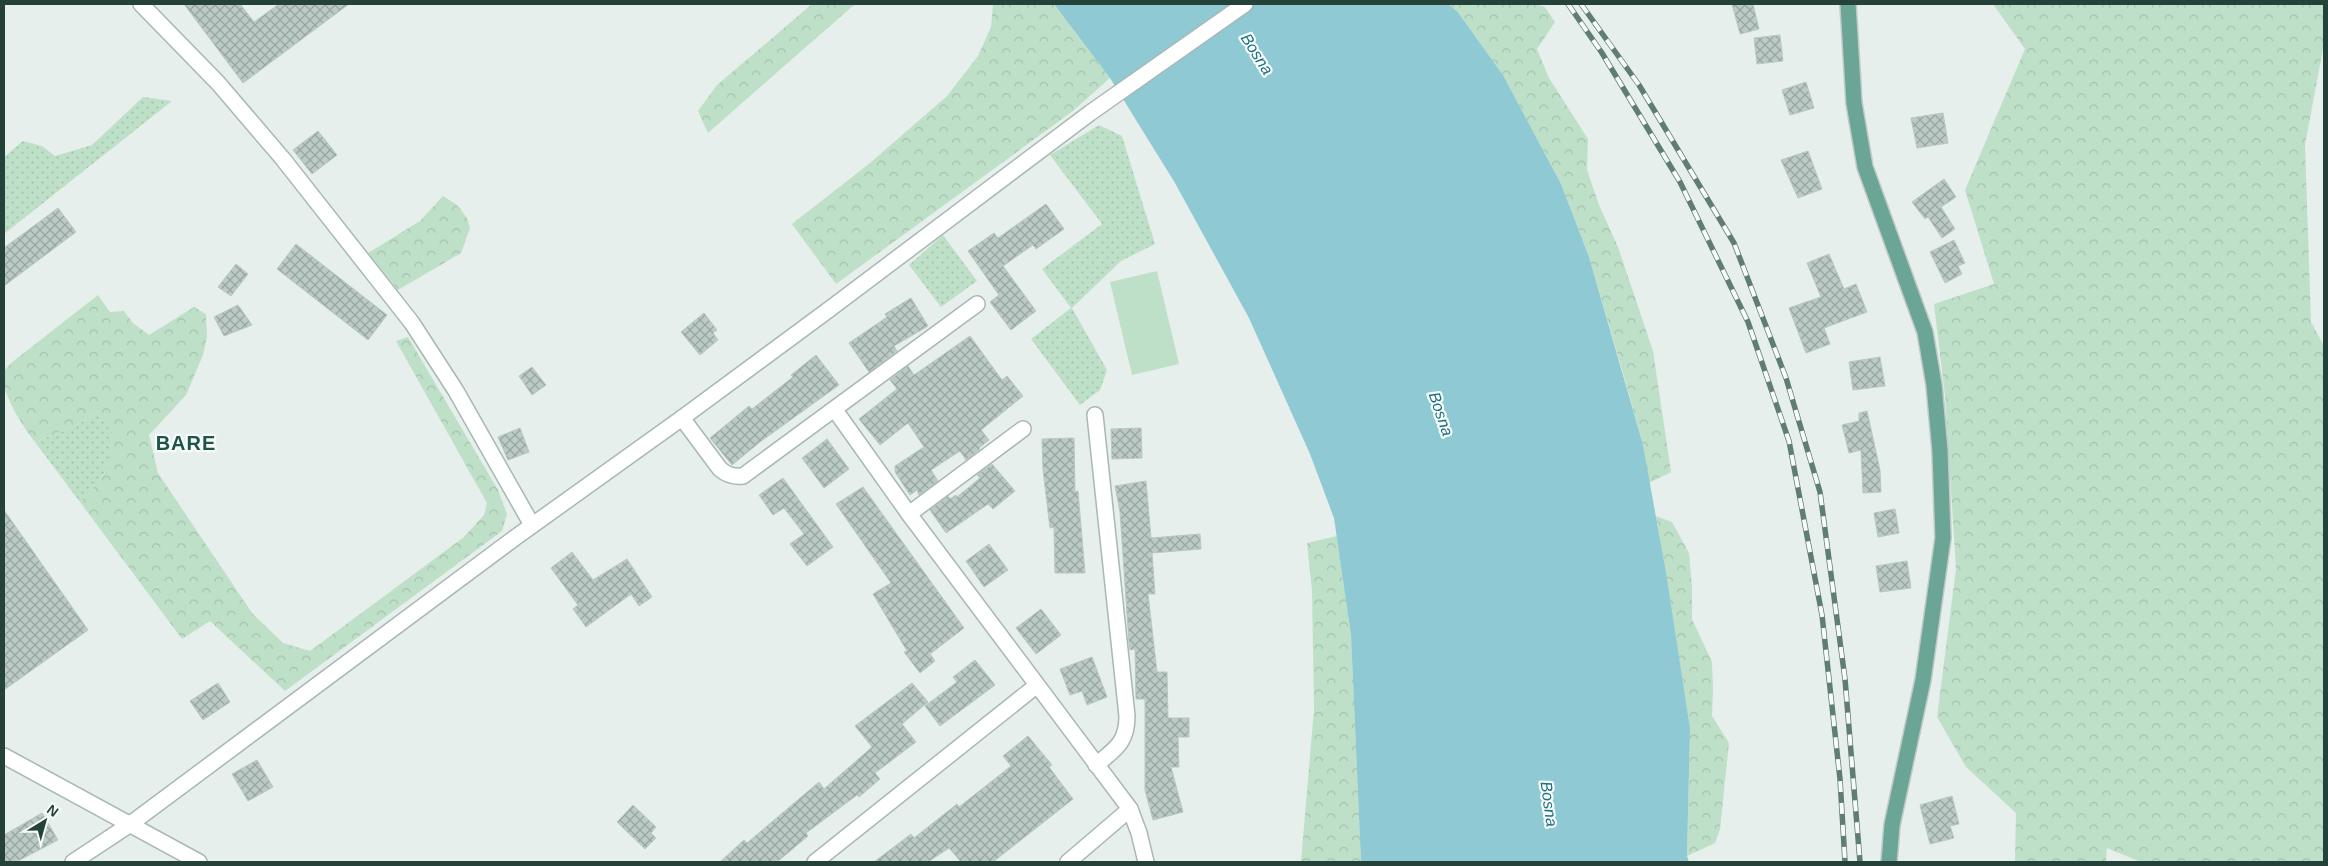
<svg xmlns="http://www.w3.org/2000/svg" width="2328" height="866" viewBox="0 0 2328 866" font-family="Arial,sans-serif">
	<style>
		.grass { fill: url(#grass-dots) }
		.forest { fill: url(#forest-crowns) }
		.pitch { fill: #bfe0c8 }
		.water { fill: #8ec9d4 }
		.building { fill: url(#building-cross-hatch); stroke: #b8c9c2 }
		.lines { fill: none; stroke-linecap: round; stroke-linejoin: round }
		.minor-casing { stroke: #a8b8b2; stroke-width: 18 }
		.major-casing { stroke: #c2cac8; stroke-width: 18 }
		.minor { stroke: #fff; stroke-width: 15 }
		.major { stroke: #6aa596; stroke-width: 15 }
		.rail-casing { stroke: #5f7d75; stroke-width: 5.5 }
		.rail { stroke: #f7fbf9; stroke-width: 4; stroke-dasharray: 11; stroke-linecap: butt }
		.labels { text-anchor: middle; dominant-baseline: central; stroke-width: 4.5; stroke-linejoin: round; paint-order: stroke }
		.water-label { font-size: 16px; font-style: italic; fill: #1c6f80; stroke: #f7fbf9 }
		.district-label { font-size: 20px; font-weight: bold; letter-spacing: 1px; fill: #1f5548; stroke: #f7fbf9 }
	</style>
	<defs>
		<pattern id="grass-dots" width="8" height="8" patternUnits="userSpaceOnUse" patternTransform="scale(1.25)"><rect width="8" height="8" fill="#bfe0c8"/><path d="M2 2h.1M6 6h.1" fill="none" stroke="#a4c1ad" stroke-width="1.8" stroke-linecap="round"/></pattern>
		<pattern id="forest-crowns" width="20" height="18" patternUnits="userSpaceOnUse" patternTransform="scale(1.25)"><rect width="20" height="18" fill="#bfe0c8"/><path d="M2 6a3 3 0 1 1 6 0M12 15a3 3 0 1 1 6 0" fill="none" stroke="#a4c1ad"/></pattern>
		<pattern id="building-cross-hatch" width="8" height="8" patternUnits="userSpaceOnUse" patternTransform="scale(1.25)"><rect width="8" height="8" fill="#bbcac4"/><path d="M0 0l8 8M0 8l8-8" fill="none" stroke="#98a6a0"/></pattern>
	</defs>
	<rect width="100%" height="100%" fill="#e6efeb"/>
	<g class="grass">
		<path d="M143 97 172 101 4 234V157L23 141 42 146 55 156 92 145Z"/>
		<path d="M1099 125 1122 136 1155 244 1121 261 1072 308 1107 370 1100 390 1080 405 1031 339 1071 308 1042 269 1102 224 1050 155Z"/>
		<path d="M943 235 977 281 941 307 909 265Z"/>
		<path d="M96 413 113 432 109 465 97 485 80 502 35 442 75 426Z"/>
	</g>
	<g class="forest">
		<path d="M812 4H855L708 133 698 111 717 85Z"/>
		<path d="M993 4H1054L1110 78 1073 111 836 284 792 224 870 163 947 96 978 56 991 27Z"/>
		<path d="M1448 4H1535L1545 7 1555 22 1537 49 1549 78 1588 139 1587 170 1599 205 1618 247 1653 351 1671 472 1649 483 1643 445 1621 366 1589 257 1561 184 1503 75 1457 11Z"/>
		<path d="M1993 4H2324V43L2305 145 2311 322 2324 346V862H2141L2107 848 2106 862H2015L2016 813 1966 767 1937 717 1956 569 1945 396 1934 304 1994 284 1965 190 2025 49Z"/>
		<path d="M443 196 457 205 467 218 470 228 461 253 398 290 368 253 420 221Z"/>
		<path d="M98 295 110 312 124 311 133 323 149 335 194 307 206 314 207 337 203 355 186 395 149 435 158 473 252 613 283 643 310 651 464 537 484 515 487 503 396 341 408 337 498 490 507 514 502 531 285 691 210 621 182 639 80 502C107 475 110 470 112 432L96 413 75 426 35 442C23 426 0 393 4 372 5 369 9 366 11 363Z"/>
		<path d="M1656 516 1672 522 1689 553 1692 586V619L1712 662 1713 689 1712 716 1729 743 1720 829 1715 843 1687 856 1690 728Z"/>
		<path d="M1337 536 1351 635 1361 862H1301L1314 709 1312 591 1307 543Z"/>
	</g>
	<path class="pitch" d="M1157 271 1179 364 1132 375 1110 282Z"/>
	<path class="water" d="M1054 4H1448L1457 11 1503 75 1561 184 1589 257 1643 445 1666 573 1690 728 1687 856 1689 862H1361L1351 635 1334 518 1310 454 1249 318 1175 183 1110 78Z"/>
	<g class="building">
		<path d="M184 4H240L254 22 279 4H349L243 83Z"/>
		<path d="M1732 4H1753L1759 29 1740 34Z"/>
		<path d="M1780 35 1783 61 1757 64 1754 38Z"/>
		<path d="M1806 82 1814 108 1790 115 1782 90Z"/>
		<path d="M1943 113 1948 143 1917 148 1911 118Z"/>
		<path d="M318 131 337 155 312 174 293 150Z"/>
		<path d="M1808 151 1822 189 1798 198 1781 160Z"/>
		<path d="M1944 179 1956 197 1941 207 1955 229 1942 238 1928 217 1925 219 1912 202Z"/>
		<path d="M1046 204 1064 229 1036 249 1033 245 1003 266 1036 311 1011 330 990 302 999 295 968 251 994 233 998 238Z"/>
		<path d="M58 208 76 232 4 286V248Z"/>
		<path d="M1954 240 1965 263 1958 266 1962 274 1945 283 1930 252Z"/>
		<path d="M296 244 387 315 368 340 277 269Z"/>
		<path d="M1829 254 1844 289 1856 284 1867 312 1824 328 1830 344 1806 353 1789 308 1821 297 1807 263Z"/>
		<path d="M236 264 248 274 231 296 218 287Z"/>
		<path d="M911 298 928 326 894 346 897 351 869 372 849 343 887 317 885 314Z"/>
		<path d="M238 305 252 325 224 336 214 317Z"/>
		<path d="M704 313 717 330 713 333 718 340 700 355 681 332Z"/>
		<path d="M970 336 1002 380 1007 376 1023 396 981 430 989 440 979 448 980 449 966 460 960 451 931 470 938 481 919 495 917 490 910 495 895 472V466L924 447 908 423 880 445 859 419 897 389 890 380 908 366 914 375Z"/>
		<path d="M816 355 839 385 760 442 732 465 710 438 749 406 752 409 793 377 791 375Z"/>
		<path d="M1880 357 1885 386 1853 390 1849 362Z"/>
		<path d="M532 367 546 385 532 395 519 376Z"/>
		<path d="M1867 411 1880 470 1881 492 1863 493 1861 450 1849 453 1842 425 1859 421V413Z"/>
		<path d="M520 428 529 452 508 460 498 437Z"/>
		<path d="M1141 428 1142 458 1112 459 1111 429Z"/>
		<path d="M1074 438 1075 492 1078 491 1085 573H1055L1054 527 1050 528 1043 470 1042 439Z"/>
		<path d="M827 439 849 469 824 488 802 458Z"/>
		<path d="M992 464 1015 491 993 509 988 504 946 533 930 510 948 496 950 499 956 495 957 497 980 478 977 475Z"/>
		<path d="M783 478 833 547 807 566 790 544 804 534 784 508 773 515 759 495Z"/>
		<path d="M1146 481 1151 538 1200 534 1201 549 1152 553 1155 594H1148L1157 672H1167L1168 718H1189V737H1178L1179 767H1171L1183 812 1153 820 1145 790V699H1136L1135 649 1130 650 1129 643 1120 512 1115 486Z"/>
		<path d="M863 487 964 628 930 654 935 661 920 673 904 652 907 651 873 594 891 583 836 504Z"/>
		<path d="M1895 509 1899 533 1878 537 1874 513Z"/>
		<path d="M4 510 88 630 4 690Z"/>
		<path d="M989 544 1008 570 984 587 966 561Z"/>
		<path d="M572 552 593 580 627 559 652 597 639 606 631 594 586 627 573 609 578 605 551 568Z"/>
		<path d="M1907 561 1911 588 1880 592 1876 566Z"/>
		<path d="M1041 609 1061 635 1036 654 1016 628Z"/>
		<path d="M1092 657 1107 697 1087 705 1082 691 1070 695 1060 669Z"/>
		<path d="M975 660 995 685 940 726 925 706 957 682 953 677Z"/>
		<path d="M218 683 230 702 203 720 190 701Z"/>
		<path d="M912 683 928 702 902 724 916 742 875 773 880 779 859 797 857 795 806 833 808 836 777 862H720L744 840 747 843 819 782 824 789 872 747 855 726Z"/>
		<path d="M1028 736 1052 765 1049 767 1073 799 993 862H961L949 848 928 862H874L911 834 914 838 957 804 959 807 1011 766 1003 756Z"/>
		<path d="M257 760 273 787 248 801 232 774Z"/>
		<path d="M1952 796 1959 824 1950 826 1954 838 1930 844 1920 805Z"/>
		<path d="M633 805 656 827 651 833 656 838 645 849 617 822Z"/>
		<path d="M42 813 58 840 16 862H4V835Z"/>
	</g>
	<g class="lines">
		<defs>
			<g id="minor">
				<path d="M141 4 218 83 283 159 412 323 456 391 532 525"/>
				<path d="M835 410 909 514 1130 809 1139 833 1146 862"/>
				<path d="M1095 415 1127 716C1127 743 1115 749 1096 765"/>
				<path d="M682 418 720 469C727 475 733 477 743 476L977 304"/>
				<path d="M909 514 1023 429"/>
				<path d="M4 756 199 862"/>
				<path d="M73 862 129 825 516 537 682 418 827 311 1090 113 1245 4"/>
				<path d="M815 862 1036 686"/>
				<path d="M1068 862 1130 809"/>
			</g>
			<path id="major" d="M1848 4 1854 103 1865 167 1925 332 1934 385 1940 451 1943 538 1923 680 1892 825 1889 862"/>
		</defs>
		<use href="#minor" class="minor-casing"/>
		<use href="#major" class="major-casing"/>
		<use href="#minor" class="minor"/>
		<use href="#major" class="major"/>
		<defs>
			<g id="rail">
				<path d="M1568 4 1602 53 1680 182 1748 322 1789 441 1822 615 1840 779 1845 862"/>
				<path d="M1581 4 1639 85 1734 243 1786 378 1820 492 1845 679 1860 862"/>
			</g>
		</defs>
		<use href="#rail" class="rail-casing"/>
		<use href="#rail" class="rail"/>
	</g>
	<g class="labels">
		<g class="water-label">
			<text transform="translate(1257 54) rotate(58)">Bosna</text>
			<text transform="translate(1441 414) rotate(71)">Bosna</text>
			<text transform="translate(1549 804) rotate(82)">Bosna</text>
		</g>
		<g class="district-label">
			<text x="186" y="443">BARE</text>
		</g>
	</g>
	<rect width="2328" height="866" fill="none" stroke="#24423a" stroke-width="10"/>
	<g transform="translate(45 821) rotate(37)" stroke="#f7fbf9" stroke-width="4" paint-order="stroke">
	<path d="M0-4L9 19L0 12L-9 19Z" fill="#24423a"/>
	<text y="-8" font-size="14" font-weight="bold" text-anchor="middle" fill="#24423a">N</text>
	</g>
</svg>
